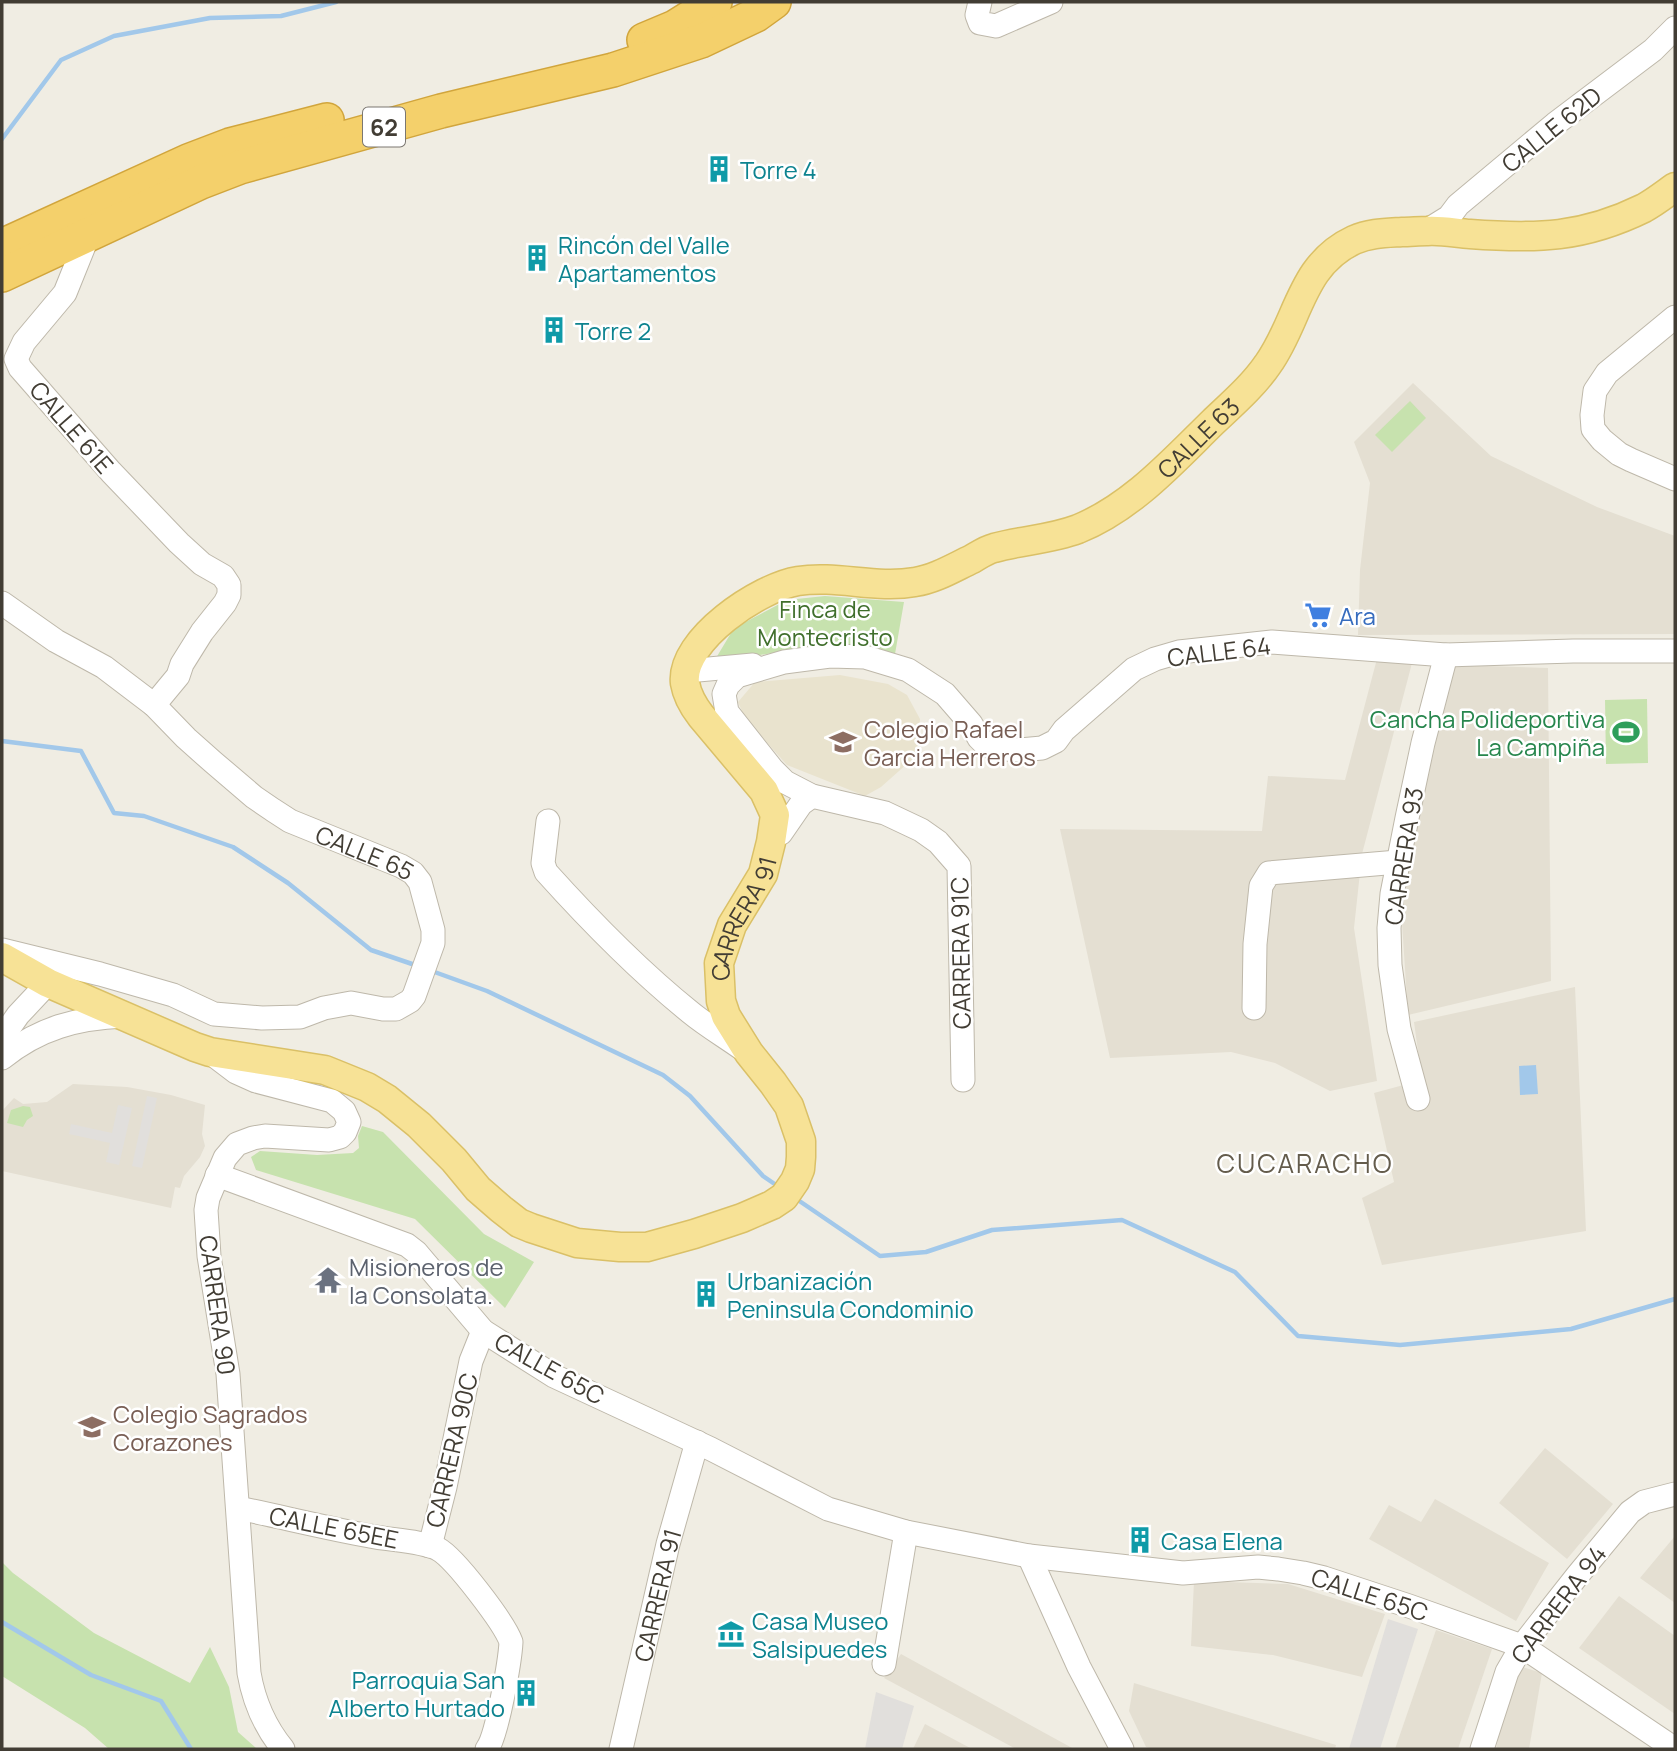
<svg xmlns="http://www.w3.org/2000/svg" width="1677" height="1751" viewBox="0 0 1677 1751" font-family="Manrope,sans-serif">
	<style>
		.residential { fill: #e4dfd2 }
		.education { fill: #e9e3ce }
		.green { fill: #c7e2ae }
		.parking { fill: #e1dfdc }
		.water { fill: #a2c8ea }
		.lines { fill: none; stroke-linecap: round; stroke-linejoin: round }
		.stream { stroke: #a2c8ea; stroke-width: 4.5 }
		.minor-casing { stroke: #beb8aa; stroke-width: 25 }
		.major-casing { stroke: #dac067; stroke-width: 31 }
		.highway-casing { stroke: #d1a53c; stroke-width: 36 }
		.minor { stroke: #fff; stroke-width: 23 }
		.major { stroke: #f7e296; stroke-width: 28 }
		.highway { stroke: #f4d06b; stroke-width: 33 }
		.labels { text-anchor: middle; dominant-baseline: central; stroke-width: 5; stroke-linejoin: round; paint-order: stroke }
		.shield { fill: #fff; stroke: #7b7771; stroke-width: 2 }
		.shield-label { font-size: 23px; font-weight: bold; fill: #423d34 }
		.street-label { font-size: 24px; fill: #423d34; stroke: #fff }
		.culture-label { font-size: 24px; fill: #0d838f; stroke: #fff; text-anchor: start }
		.park-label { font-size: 24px; fill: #406f2c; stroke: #fff }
		.shop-label { font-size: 24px; fill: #366cbe; stroke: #fff; text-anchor: start }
		.leisure-label { font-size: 24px; fill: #27864d; stroke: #fff; text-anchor: end }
		.education-label { font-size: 24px; fill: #785e54; stroke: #fff; text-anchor: start }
		.worship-label { font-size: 24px; fill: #5b616d; stroke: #fff; text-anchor: start }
		.neighbourhood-label { font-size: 26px; letter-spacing: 2px; fill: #645c4c; stroke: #fff }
	</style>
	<rect width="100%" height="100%" fill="#f0ede3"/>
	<g class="residential">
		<path d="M1413 383 1491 456 1597 507 1675 536V634L1358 635 1360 570 1370 483 1354 442Z"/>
		<path d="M1378 655 1412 663 1362 854 1354 928 1377 1081 1330 1091 1275 1063 1231 1052 1110 1058 1060 829 1262 831 1268 776 1345 780Z"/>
		<path d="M1456 665 1548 668 1551 981 1408 1015 1400 892 1420 812 1436 733Z"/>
		<path d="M1575 987 1586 1231 1382 1265 1362 1198 1394 1182 1374 1093 1422 1080 1414 1022Z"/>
		<path d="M73 1084 127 1087 171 1095 205 1105 202 1134 205 1146 200 1157 184 1176 180 1188 175 1187 171 1208 2 1171V1111L14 1098 23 1104 47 1102Z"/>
		<path d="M1545 1448 1613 1504 1567 1559 1499 1503Z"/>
		<path d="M1435 1499 1549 1563 1516 1621 1369 1539 1389 1505 1421 1522Z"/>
		<path d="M1675 1536V1603L1640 1578Z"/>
		<path d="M1194 1581 1288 1584 1385 1614 1362 1677 1273 1655 1191 1646Z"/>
		<path d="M1619 1596 1675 1636V1714L1579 1648Z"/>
		<path d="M1436 1630 1492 1649 1458 1749H1395Z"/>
		<path d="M901 1654 1074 1749H1016L884 1678Z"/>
		<path d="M1513 1664 1542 1673 1529 1749H1496Z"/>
		<path d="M1134 1683 1336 1745 1335 1749H1154L1146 1747 1129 1711Z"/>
		<path d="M925 1724 972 1749H913Z"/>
	</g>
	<path class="education" d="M840 675 888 684 907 695 920 719 917 755 881 787 865 796 787 765 745 718 738 702 755 682Z"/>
	<g class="green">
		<path d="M1410 401 1426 418 1392 452 1375 435Z"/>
		<path d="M825 596 904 602 895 654 834 647 778 652 713 663 734 628 787 600Z"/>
		<path d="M1647 699 1648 763 1606 764 1605 700Z"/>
		<path d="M23 1106 30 1107 33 1116 27 1120 23 1127 7 1123 11 1110Z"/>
		<path d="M362 1126 383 1132 484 1234 534 1262 505 1308 415 1219 256 1170 251 1157 260 1151 317 1155 353 1153 359 1148 358 1136Z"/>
		<path d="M2 1562 13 1573 94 1633 190 1683 210 1647 229 1687 238 1732 257 1749H109L85 1728 2 1676Z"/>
	</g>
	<g class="parking">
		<path d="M147 1096 157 1098 142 1168 132 1166Z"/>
		<path d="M118 1105 132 1108 119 1165 106 1162 110 1143 69 1134 71 1124 112 1133Z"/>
		<path d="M1388 1619 1418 1629 1380 1749H1349Z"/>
		<path d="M876 1692 914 1706 902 1749H865Z"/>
	</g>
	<path class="water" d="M1536 1065 1538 1094 1520 1095 1519 1066Z"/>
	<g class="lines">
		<g class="stream">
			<path d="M2 139 61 60 114 36 210 18 281 16 336 2"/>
			<path d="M2 741 81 751 114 813 144 816 233 847 288 883 371 950 418 966"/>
			<path d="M429 970 487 991 663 1075 690 1096 763 1176 779 1187"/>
			<path d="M795 1198 880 1256 926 1252 992 1230 1122 1220 1235 1272 1298 1336 1400 1345 1571 1329 1675 1299"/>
			<path d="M2 1622 91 1675 161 1701 191 1749"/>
		</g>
		<defs>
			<g id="minor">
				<path d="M980 2 977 15 980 23 996 26 1051 2"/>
				<path d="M1428 230 1449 217 1458 205 1555 124 1653 50 1675 28"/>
				<path d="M88 236 65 293 24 342 16 359 20 368 111 472 179 543 202 564 223 576 229 585V595L225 603 202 632 182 664 178 676 154 705"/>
				<path d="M1675 317 1607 373 1595 391 1592 415 1593 429 1602 440 1619 454 1631 460 1675 479"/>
				<path id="s1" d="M2 603 56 641 104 667 154 705 186 738 213 762 254 797 273 810 290 821 401 866 413 873 420 882 433 930V943L414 996 410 1001 396 1009H383L351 1003 324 1008 300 1017 262 1018 214 1014 173 995 100 974 2 950"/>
				<path d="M687 671 753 665"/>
				<path d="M548 821 543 863 546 872C591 922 638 970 690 1012 707 1026 726 1037 744 1050"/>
				<path d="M781 833 801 804 812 796"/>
				<path d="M1254 1008 1255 944 1261 886 1269 873 1398 862"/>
				<path d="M2 1038 18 1015 48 983"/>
				<path d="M211 1053 236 1072 256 1081 332 1101 344 1111 349 1122 345 1132 340 1137 329 1140 265 1136 253 1138 237 1144 225 1158 208 1198 206 1210 209 1256 228 1374 249 1673C254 1702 265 1727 283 1749"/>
				<path d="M2 1058C39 1028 77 1018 124 1016"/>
				<path d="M963 1080 959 866 938 842 921 830 885 813 812 796 785 782 772 769 727 712 724 694 728 685 737 676 784 662 830 656 865 657 908 670 945 694 971 724 979 738 985 744 993 748 1020 750 1042 748 1056 741 1064 730 1134 669 1155 659 1179 652 1272 642 1446 655 1573 651H1675"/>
				<path d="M1418 1099 1399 1029 1390 965 1389 928 1392 894 1407 818 1423 743 1446 655"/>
				<path d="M217 1175 407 1245 416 1252 483 1331 554 1376 711 1449 828 1509 906 1532 1029 1556 1183 1573 1258 1567 1278 1569 1303 1573 1324 1578 1409 1606 1522 1646 1675 1749"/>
				<path d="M238 1508C282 1517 326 1528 370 1536 389 1540 422 1541 438 1549 455 1558 505 1624 511 1642 510 1661 497 1736 487 1749"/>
				<path d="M430 1546 445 1487 471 1361 483 1331"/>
				<path d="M1029 1556 1079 1667 1122 1749"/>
				<path d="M884 1664 906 1532"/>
				<path id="s2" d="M621 1749 668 1544 697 1442"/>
				<path d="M1482 1749 1507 1672 1522 1646 1577 1576 1630 1512 1644 1502 1675 1494"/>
			</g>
			<g id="major">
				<path id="s3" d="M2 957 48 983 195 1047 210 1052 325 1070 367 1087 387 1099 419 1125 454 1160 478 1189 501 1209 519 1223 531 1228 577 1243 620 1247H647L694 1234 742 1218 772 1205 784 1197 795 1181 800 1169 801 1157V1141L789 1106 773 1083 749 1053 726 1016 721 1001 719 963 732 925 763 874 771 842 775 815 764 791 701 716C694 707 687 695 685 683 680 640 760 587 798 581 837 575 876 589 915 582 935 579 953 568 972 559 979 555 986 550 994 548 1022 540 1049 540 1078 529 1132 507 1172 462 1213 422 1232 404 1253 386 1268 364 1299 321 1300 265 1354 240 1370 233 1385 233 1402 232 1410 232 1419 231 1427 231 1441 230 1456 233 1470 234 1537 239 1583 238 1644 208 1655 202 1665 194 1675 187"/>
			</g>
			<g id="highway">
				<path d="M644 40 675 27 715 2"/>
				<path d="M2 246 188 161 230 145 327 120"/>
				<path d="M2 275 201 182 240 167 441 111 613 70 701 41 756 15 774 2"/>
			</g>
		</defs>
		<use href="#minor" class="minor-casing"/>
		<use href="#major" class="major-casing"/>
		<use href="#highway" class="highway-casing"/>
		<use href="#minor" class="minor"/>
		<use href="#major" class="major"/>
		<use href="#highway" class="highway"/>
	</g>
	<defs>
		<symbol id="building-bare" viewBox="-9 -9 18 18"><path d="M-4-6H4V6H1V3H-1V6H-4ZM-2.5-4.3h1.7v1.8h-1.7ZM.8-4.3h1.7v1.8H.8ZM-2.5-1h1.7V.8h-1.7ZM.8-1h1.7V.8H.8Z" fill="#0f9aa8" stroke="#fff" stroke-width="2.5" paint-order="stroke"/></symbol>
		<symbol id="supermarket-bare" viewBox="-9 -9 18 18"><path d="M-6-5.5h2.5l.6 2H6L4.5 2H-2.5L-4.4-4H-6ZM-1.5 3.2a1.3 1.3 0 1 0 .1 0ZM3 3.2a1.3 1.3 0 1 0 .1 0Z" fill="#3f7fe0" stroke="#fff" stroke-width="2.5" paint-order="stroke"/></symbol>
		<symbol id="stadium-bare" viewBox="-9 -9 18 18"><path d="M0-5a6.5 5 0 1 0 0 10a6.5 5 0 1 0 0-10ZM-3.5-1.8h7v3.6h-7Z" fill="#2e9e5b" stroke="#fff" stroke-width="2.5" paint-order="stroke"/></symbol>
		<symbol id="university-bare" viewBox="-9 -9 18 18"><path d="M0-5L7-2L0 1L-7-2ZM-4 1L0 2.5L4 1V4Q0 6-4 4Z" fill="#8d6e63" stroke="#fff" stroke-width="2.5" paint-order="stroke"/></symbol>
		<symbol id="temple-bare" viewBox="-9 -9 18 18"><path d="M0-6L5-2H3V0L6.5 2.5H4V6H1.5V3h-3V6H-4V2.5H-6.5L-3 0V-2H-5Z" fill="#6b7280" stroke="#fff" stroke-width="2.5" paint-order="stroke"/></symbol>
		<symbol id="school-bare" viewBox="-9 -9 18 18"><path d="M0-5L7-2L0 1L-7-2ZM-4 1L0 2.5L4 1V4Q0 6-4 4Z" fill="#8d6e63" stroke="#fff" stroke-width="2.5" paint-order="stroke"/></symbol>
		<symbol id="museum-bare" viewBox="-9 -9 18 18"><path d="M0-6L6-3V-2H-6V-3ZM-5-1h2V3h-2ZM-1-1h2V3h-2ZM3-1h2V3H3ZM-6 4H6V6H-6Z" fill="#0f9aa8" stroke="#fff" stroke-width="2.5" paint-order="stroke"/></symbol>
	</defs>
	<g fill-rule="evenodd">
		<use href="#building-bare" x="700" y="150" width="38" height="38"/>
		<use href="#building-bare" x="518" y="239" width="38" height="38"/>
		<use href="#building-bare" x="535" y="311" width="38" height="38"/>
		<use href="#supermarket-bare" x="1299" y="596" width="38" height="38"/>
		<use href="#stadium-bare" x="1607" y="713" width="38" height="38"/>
		<use href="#university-bare" x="824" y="723" width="38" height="38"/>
		<use href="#temple-bare" x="309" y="1261" width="38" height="38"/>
		<use href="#building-bare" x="687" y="1275" width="38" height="38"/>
		<use href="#school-bare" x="73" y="1408" width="38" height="38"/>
		<use href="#building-bare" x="1121" y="1521" width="38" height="38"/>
		<use href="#museum-bare" x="712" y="1615" width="38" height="38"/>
		<use href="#building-bare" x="507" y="1674" width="38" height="38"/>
	</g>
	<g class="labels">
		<rect class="shield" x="363" y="107.5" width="42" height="39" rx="5"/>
		<g class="shield-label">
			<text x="384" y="127">62</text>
		</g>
		<g class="street-label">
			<text transform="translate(1551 129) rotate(-39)">CALLE 62D</text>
			<text transform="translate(72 427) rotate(49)">CALLE 61E</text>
			<text stroke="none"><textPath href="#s3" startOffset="2060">CALLE 63</textPath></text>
			<text transform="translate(1219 651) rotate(-7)">CALLE 64</text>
			<text stroke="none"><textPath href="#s1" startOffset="444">CALLE 65</textPath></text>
			<text transform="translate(1403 856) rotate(-81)">CARRERA 93</text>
			<text stroke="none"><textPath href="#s3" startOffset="1185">CARRERA 91</textPath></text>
			<text transform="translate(960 953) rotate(-91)">CARRERA 91C</text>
			<text transform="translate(218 1305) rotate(82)">CARRERA 90</text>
			<text transform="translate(550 1368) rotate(29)">CALLE 65C</text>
			<text transform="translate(451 1450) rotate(-77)">CARRERA 90C</text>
			<text transform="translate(334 1527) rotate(11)">CALLE 65EE</text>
			<text transform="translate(1370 1594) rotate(18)">CALLE 65C</text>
			<text stroke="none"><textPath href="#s2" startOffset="158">CARRERA 91</textPath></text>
			<text transform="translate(1558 1604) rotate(-53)">CARRERA 94</text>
		</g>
		<g class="culture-label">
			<text x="740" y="169">Torre 4</text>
			<text x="558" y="244">Rincón del Valle<tspan x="558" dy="28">Apartamentos</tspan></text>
			<text x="575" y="330">Torre 2</text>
			<text x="727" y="1280">Urbanización<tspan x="727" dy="28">Peninsula Condominio</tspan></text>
			<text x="1161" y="1540">Casa Elena</text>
			<text x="752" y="1620">Casa Museo<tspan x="752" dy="28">Salsipuedes</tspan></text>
			<text x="505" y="1679" text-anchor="end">Parroquia San<tspan x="505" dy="28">Alberto Hurtado</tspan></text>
		</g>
		<g class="park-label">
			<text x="825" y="608">Finca de<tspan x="825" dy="28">Montecristo</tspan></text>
		</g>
		<g class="shop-label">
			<text x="1339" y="615">Ara</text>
		</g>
		<g class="leisure-label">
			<text x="1605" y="718">Cancha Polideportiva<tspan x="1605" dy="28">La Campiña</tspan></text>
		</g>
		<g class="education-label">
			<text x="864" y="728">Colegio Rafael<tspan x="864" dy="28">Garcia Herreros</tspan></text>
			<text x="113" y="1413">Colegio Sagrados<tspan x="113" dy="28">Corazones</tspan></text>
		</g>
		<g class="worship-label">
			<text x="349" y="1266">Misioneros de<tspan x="349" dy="28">la Consolata.</tspan></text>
		</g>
		<g class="neighbourhood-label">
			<text x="1305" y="1163">CUCARACHO</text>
		</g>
	</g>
	<rect width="1677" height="1751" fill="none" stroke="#423d34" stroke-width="7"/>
</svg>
